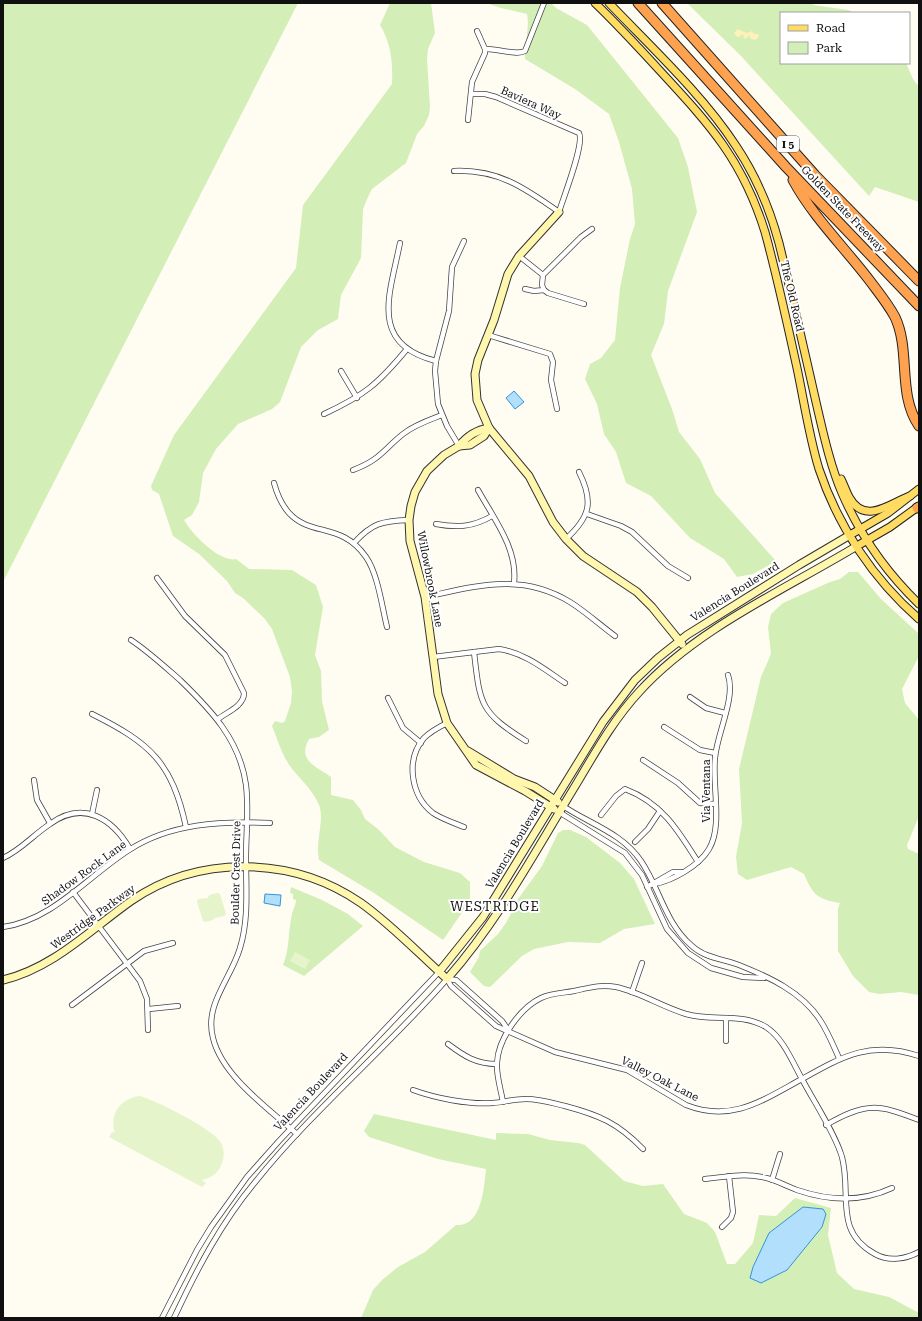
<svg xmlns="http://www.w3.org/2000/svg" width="922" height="1321" viewBox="0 0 922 1321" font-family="'Roboto Serif',serif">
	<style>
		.green { fill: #d3eeb7 }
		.sand { fill: #fff1ba }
		.pitch { fill: #e5f4ca }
		.water { fill: #b1dffc; stroke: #3195da }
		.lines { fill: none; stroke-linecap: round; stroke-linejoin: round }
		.street-casing { stroke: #434343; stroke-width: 6 }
		.secondary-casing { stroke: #323232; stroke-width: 9 }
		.primary-casing { stroke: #212121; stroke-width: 9 }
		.highway-casing { stroke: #212121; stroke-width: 11 }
		.street { stroke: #fff; stroke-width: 4.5 }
		.secondary { stroke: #fff7ad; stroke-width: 7 }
		.primary { stroke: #ffdb62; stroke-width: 7 }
		.highway { stroke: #ffa250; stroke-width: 9 }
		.labels { text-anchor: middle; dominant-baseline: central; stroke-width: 4; stroke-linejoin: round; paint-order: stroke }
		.shield { fill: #fff; stroke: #585858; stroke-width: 1 }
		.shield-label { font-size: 10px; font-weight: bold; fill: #101010 }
		.street-label { font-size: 11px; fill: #101010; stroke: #fff }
		.quarter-label { font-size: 13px; letter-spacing: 1px; fill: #101010; stroke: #fff }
	</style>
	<rect width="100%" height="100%" fill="#fffdf2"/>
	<g class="green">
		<path d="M3 3H298L3 582Z"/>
		<path d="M390 3H431L435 33 428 49 427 59 430 107 429 115 424 126 417 134 406 163 372 189 368 197 363 209 361 258 341 295 338 319 318 330 301 347 280 402 272 409 238 424 216 449 203 473 199 502 192 515 184 520C192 534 220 563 236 559L249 569 292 570 316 585 323 607 315 655 321 671 322 701 329 730 319 737 309 739C297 761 316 766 331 777V795L353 800 361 810 365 819 378 829 395 847 424 862 460 873 470 882V901L443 940 374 893 319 860C315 841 325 820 319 805 313 789 297 777 288 763 281 752 277 738 272 726L275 721 282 723 285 721 291 703 292 691 290 677 272 629 265 619 243 598 235 593 227 581 199 554 173 536 159 494 152 490 151 486 174 435 296 268 303 205 392 84C393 62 391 43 380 25Z"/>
		<path d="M486 3H551L556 8 587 25 678 138 688 167 697 212 668 291 664 324 651 355 672 409 679 432 700 459 715 493 776 561 753 574 737 577 724 559 690 538 651 496 626 483 616 452 604 434 597 404 585 379 590 364 601 358 615 340 620 288 630 239 635 224 632 189 619 142 609 114 575 89 525 59C524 44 530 29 527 14L501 8Z"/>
		<path d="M687 3H811L814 5 848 10 854 13H781V63H906L913 79 919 87V202L875 187 869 196 741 56Z"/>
		<path d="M849 572H858L881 599 919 634V656L902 689 905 703 919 720V816L907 845 908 849 919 854V995L901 992 880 994 869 992 853 976 838 951V909L840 903C817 899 813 895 804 874L791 867 747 880 738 874 736 857 742 823 739 769 761 677 771 654 768 627 771 614 783 603 830 582 840 579Z"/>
		<path d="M563 830H570L586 837 620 863 634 879 655 924 624 929 600 943 568 942 534 949 522 956 490 987 484 986 470 972 479 957 480 951 498 934 506 923 518 899 542 866 558 833Z"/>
		<path d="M291 887 322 900 348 914 363 926 304 976 283 965C290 948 288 931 292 914 293 909 296 905 296 900L293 899V894L290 893Z"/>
		<path d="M374 1114 496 1140V1133L528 1134 550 1140 578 1143 585 1145 624 1181 643 1186 663 1184 684 1214 707 1223 715 1232 727 1264H735L753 1243 759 1215 776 1216 795 1198 831 1208 828 1235 837 1273 854 1289 889 1297 919 1313V1318H361L373 1290 382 1280 398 1267 425 1252 456 1225C482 1227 484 1187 486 1169L438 1159 369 1137 364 1131Z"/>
	</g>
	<path class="sand" d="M737 29 747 33 752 31 754 34H758L759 37 755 40 751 39 750 36 744 39 743 34 738 37 734 34Z"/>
	<g class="pitch">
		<path d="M217 893 220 894 226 914 224 916 215 918 213 920 206 922 203 921 197 902 198 899 208 898 209 895Z"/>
		<path d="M295 952 310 960 305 969 290 961Z"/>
		<path d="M139 1096C154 1099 210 1128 219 1140 224 1146 225 1156 222 1163 219 1172 212 1178 202 1180L206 1183 202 1187 109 1137 112 1132 115 1133C109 1114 120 1099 139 1096Z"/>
	</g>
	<g class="water">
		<path d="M514 391 524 402 515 409 506 398Z"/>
		<path d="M265 894 281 895 280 906 264 903Z"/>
		<path d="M803 1207 823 1209 826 1214 822 1227 787 1270 761 1283 750 1278 753 1267 769 1233Z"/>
	</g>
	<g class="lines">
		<defs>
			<g id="street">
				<path d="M485 49C496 48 516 56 525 51L544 3"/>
				<path d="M468 120 472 82 485 53V49L477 31"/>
				<path d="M454 171C498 169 525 188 559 212 563 198 585 144 579 133L496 97 485 94H471"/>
				<path d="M400 243C390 294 368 344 436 361"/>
				<path d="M519 256 543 275 542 285 544 290 534 291 525 289"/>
				<path d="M543 275 581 237 592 229"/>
				<path d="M544 290 548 293 584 304"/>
				<path d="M488 335 550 354 553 362 551 380 557 409"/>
				<path d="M341 371 357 398"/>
				<path d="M324 414C365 395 378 384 407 349"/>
				<path d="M459 446 447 426 438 404 435 371 436 361 449 311 452 267 464 241"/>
				<path d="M353 470C380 460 383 450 403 434 414 425 429 420 442 415"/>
				<path d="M274 483C277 494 281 504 289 513 311 537 342 522 366 557 378 574 382 607 387 627"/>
				<path d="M478 490C494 519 518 549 514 583"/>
				<path d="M587 514 621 526 632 532 668 566 688 578"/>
				<path d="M436 524C457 528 473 527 492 516"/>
				<path d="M566 539C590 517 594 502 579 472"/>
				<path d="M354 543C372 523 382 521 409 520"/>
				<path d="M157 578 185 616 225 655 244 693C244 706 227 712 218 719"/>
				<path d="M425 597C477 586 521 572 570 602 586 612 600 625 615 636"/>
				<path d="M131 640C149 652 164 666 180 680 211 710 240 740 246 785 249 809 246 834 246 858 246 888 249 919 240 948 231 979 204 1004 213 1038 222 1076 269 1109 297 1134"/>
				<path d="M474 652C480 705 480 712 526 741"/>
				<path d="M433 657 499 649C525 653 544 669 565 683"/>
				<path d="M690 697 706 708 725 713"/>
				<path d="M388 698 403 728 421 743"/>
				<path d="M92 714C150 743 172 762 186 827"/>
				<path d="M447 723C439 727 430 732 424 738 405 760 411 796 433 813 442 819 454 823 464 827"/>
				<path d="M664 727 700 750 715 753"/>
				<path d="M643 760 678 783 700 803 715 804"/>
				<path d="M34 780 37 800 50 823"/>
				<path d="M563 806C590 824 622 833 641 861 660 889 665 923 692 946 705 958 723 959 739 965 769 977 802 992 820 1020 828 1032 833 1045 839 1058"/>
				<path d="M559 812 625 853 642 875 667 929 688 953 711 968 743 977 764 978"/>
				<path d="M92 814 97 790"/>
				<path d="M601 815 616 796 625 789C662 803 678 830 698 862"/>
				<path d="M635 842 648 829 660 811"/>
				<path d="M3 858C21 850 33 835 50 824 83 800 112 818 130 849"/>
				<path d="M654 884C672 881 699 866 709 849 723 826 712 785 715 758 717 733 736 698 728 675"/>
				<path d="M647 887 673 872H682"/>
				<path d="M73 892 140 981 147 999 148 1030"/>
				<path d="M3 927C53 920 88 876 129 850 171 823 221 821 270 823"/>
				<path d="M447 979 451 986 496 1026 555 1052 627 1070 686 1105C732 1123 763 1100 802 1079 792 1061 783 1038 766 1027 741 1012 713 1022 686 1014 662 1007 640 992 616 987 601 984 588 988 574 991 563 993 551 993 541 998 520 1008 498 1039 497 1063 496 1075 501 1090 503 1102"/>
				<path d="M447 979 456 980 502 1021 509 1031"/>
				<path d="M632 992 642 963"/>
				<path d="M72 1005 144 951 173 943"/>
				<path d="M149 1009 178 1006"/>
				<path d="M726 1041V1018"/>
				<path d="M448 1044C464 1056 476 1064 497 1064"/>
				<path d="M919 1056C871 1040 843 1056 802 1079 814 1102 835 1133 842 1157 852 1195 833 1231 875 1254 889 1262 906 1259 919 1252"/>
				<path d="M413 1090C435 1098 469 1105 493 1103 504 1102 515 1099 526 1099 540 1099 552 1103 565 1106 599 1115 618 1123 643 1149"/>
				<path d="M826 1125C866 1102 878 1104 919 1120"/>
				<path d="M705 1179C724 1177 743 1173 762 1177 775 1179 785 1186 797 1190 829 1201 862 1202 892 1188"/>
				<path d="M772 1180 780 1154"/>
				<path d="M722 1227 731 1218 733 1212 729 1176"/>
				<path d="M162 1318 197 1250 211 1227 247 1177 279 1141 439 972"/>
				<path d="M174 1318C197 1269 221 1223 256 1181 314 1109 386 1049 447 979"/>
			</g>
			<g id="secondary">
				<path d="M559 212 519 256 508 274 494 320 478 360 475 374 477 400 489 428 529 476 553 522 566 539 583 556 637 592 652 607 682 644"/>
				<path d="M489 428 484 436 470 445 459 446 444 455 427 471 415 492 411 506 409 520 410 541 425 597 438 694 447 723 476 765 525 791 554 809"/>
				<path d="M459 446C467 436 476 430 489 428"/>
				<path d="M468 751 514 779 535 787 558 802"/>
				<path d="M439 972 483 917 603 722 635 680 658 658 687 635 799 565 850 535"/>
				<path d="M3 980C53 968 90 930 131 901 199 854 293 856 361 903 392 925 419 954 447 979 499 920 536 850 577 783 596 751 614 719 639 692 696 629 784 590 857 546"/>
			</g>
			<g id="primary">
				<path d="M595 3C618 25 640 49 662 73 711 126 743 161 765 232 777 276 787 322 797 368 804 401 809 436 819 469 838 526 873 579 919 619"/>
				<path d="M609 3C651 47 703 95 736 146 756 176 770 209 779 243 792 296 804 349 816 402 823 432 830 465 842 493 860 535 886 572 919 604"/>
				<path d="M841 479C844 485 846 491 849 497 865 526 890 503 910 496"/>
				<path d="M850 535 888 513 919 489"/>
				<path d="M857 546 890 527 919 506"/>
			</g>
			<g id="highway">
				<path d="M638 3 786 167 919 306"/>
				<path d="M662 3 815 175 919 281"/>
				<path d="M793 180C813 217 845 248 870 281 879 293 888 304 895 317 911 351 897 394 919 426"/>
				<path d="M917 508 919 507"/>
			</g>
		</defs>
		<use href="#street" class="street-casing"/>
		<use href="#secondary" class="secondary-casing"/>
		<use href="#primary" class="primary-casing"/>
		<use href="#highway" class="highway-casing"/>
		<use href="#street" class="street"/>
		<use href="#secondary" class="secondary"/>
		<use href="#primary" class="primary"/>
		<use href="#highway" class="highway"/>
	</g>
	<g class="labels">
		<rect class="shield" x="777" y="136" width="22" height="16" rx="3"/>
		<g class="shield-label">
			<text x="788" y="144">I 5</text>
		</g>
		<g class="street-label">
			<text transform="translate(531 103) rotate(24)">Baviera Way</text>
			<text transform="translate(843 209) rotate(46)">Golden State Freeway</text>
			<text transform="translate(792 296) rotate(77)">The Old Road</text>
			<text transform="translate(430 579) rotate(79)">Willowbrook Lane</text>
			<text transform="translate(735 592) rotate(-32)">Valencia Boulevard</text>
			<text transform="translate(706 791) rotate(-90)">Via Ventana</text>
			<text transform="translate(515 844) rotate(-59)">Valencia Boulevard</text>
			<text transform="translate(84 873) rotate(-36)">Shadow Rock Lane</text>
			<text transform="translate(236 873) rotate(-89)">Boulder Crest Drive</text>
			<text transform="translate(93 917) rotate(-36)">Westridge Parkway</text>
			<text transform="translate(660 1079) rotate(27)">Valley Oak Lane</text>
			<text transform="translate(311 1092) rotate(-47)">Valencia Boulevard</text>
		</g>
		<g class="quarter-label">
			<text x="495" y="906">WESTRIDGE</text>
		</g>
	</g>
	<rect width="922" height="1321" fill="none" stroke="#101010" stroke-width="8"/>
	<rect x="780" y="12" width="130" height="52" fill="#ffffff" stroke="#9f9f9f"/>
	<rect x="788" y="25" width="20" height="6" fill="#ffdb62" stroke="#9f9f9f"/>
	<text x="816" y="32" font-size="12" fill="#101010">Road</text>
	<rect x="788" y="42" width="20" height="12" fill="#d3eeb7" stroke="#9f9f9f"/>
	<text x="816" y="52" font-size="12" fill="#101010">Park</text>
</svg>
